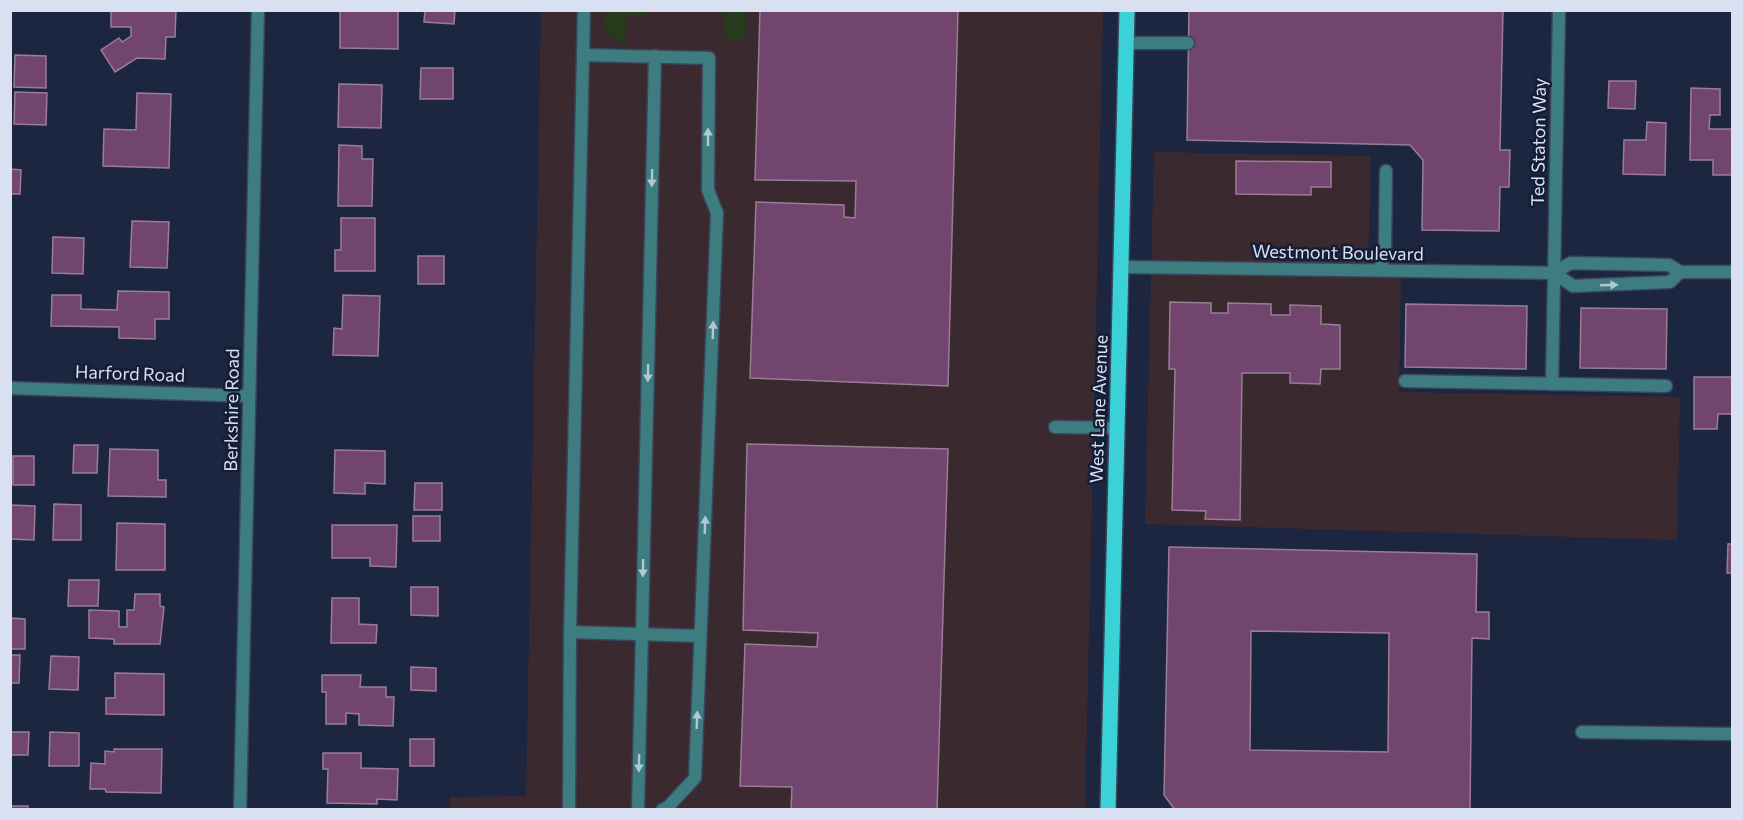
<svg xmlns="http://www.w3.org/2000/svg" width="1743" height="820" viewBox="0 0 1743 820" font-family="Commissioner,sans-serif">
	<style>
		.commercial { fill: #3b2930 }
		.green { fill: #273a1c }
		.building { fill: #71456d; stroke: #997d96; stroke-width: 1.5; fill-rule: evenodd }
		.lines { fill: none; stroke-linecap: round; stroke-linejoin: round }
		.lane-casing { stroke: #3b445c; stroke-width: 15 }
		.street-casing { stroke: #3b445c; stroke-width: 15 }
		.primary-casing { stroke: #3b445c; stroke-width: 18 }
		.lane { stroke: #3e7d7f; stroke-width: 12 }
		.street { stroke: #3e7d7f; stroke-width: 12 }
		.primary { stroke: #3ad2d7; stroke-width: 15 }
		.oneway { fill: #b2c7d4 }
		.labels { text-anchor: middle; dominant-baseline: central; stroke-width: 5; stroke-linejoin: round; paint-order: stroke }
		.street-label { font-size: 18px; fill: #d8e0f1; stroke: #141d35 }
	</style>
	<rect width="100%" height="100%" fill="#1d2640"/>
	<g class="commercial">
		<path d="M541 11H1103L1085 809 450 810V797L526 796Z"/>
		<path d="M1154 152 1371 156 1368 269 1401 270 1399 392 1680 397 1677 540 1145 524Z"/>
	</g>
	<g class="green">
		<path d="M604 11H646V17L626 16 625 44C607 37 603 29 604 11Z"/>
		<path d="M724 11H745V40L723 39Z"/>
	</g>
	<g class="building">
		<path d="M111 10H176L175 37H166L165 59 137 58 115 72 101 50 119 38 122 42 131 36V27H111Z"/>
		<path d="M340 10H398V49L340 48Z"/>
		<path d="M425 10H455L454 24 424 22Z"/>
		<path d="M760 10H958L948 386 750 378 756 202 844 205V217L855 218 856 181 755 180Z"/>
		<path d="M1189 10H1503L1500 150H1510L1509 187H1500L1499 231 1422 230 1423 160 1410 145 1187 140Z"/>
		<path d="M15 55 46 56V88L14 87Z"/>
		<path d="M421 68H453V99H420Z"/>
		<path d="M1609 81H1636L1635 109 1608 108Z"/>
		<path d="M339 84 382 85 381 128 338 127Z"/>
		<path d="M1691 88 1720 89V115H1710L1709 129H1732V175H1713V160H1690Z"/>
		<path d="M15 92 47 93 46 125 14 124Z"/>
		<path d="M137 93 171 94 169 168 103 166 104 129 136 130Z"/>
		<path d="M1647 122 1666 123 1665 175 1623 174 1624 140H1646Z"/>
		<path d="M339 145 362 146V159H373L372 206H338Z"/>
		<path d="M1236 161 1331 162V187H1311V195L1236 194Z"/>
		<path d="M10 169 21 170 20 194H10Z"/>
		<path d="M341 218H375V271H335V250H341Z"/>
		<path d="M132 221 169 222 167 268 130 267Z"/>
		<path d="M53 237 84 238 83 274 52 273Z"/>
		<rect x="418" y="256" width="26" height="28"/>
		<path d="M118 291 169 292V319H155V339L119 338V327L51 326 52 295H81V309L117 310Z"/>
		<path d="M343 295 380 296 378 356 333 355 334 328 342 329Z"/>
		<path d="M1170 302 1211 303V313H1228V303L1271 304V315H1290V305L1321 306V324L1340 325V369H1321L1320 384 1290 383V373H1242L1240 520 1205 519 1206 511 1172 510 1175 369H1169Z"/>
		<path d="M1406 304 1527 306 1526 369 1405 367Z"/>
		<path d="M1581 308 1667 309 1666 369 1580 368Z"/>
		<path d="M1694 377H1732V414H1718L1717 429H1694Z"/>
		<path d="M747 444 948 449 937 810H791L792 787 740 786 745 644 817 647 818 633 743 630Z"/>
		<path d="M74 445H98L97 473H73Z"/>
		<path d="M110 449 158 450V480H166V497L108 496Z"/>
		<path d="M335 450 385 451V484L365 483V494L334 493Z"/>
		<rect x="13" y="456" width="21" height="29"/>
		<path d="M415 483H442V510H414Z"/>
		<path d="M54 504 81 505V540H53Z"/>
		<path d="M10 505 35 506 34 540 10 539Z"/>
		<rect x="413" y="516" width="27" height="25"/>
		<path d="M117 523 165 524V570H116Z"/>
		<path d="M332 525H397L396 567 370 566V558H332Z"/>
		<path d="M1728 544H1732V573H1727Z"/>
		<path d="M1169 547 1477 554 1476 612H1489V639L1472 638 1470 810H1175L1164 795ZM1251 631 1389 633 1388 752 1250 750Z"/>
		<path d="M69 580H99L98 606H68Z"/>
		<path d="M411 587H438V616L411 615Z"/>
		<path d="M135 594H160V606L164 607 160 644H114V639L89 638V610L119 611V627H127V610H134Z"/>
		<path d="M332 598H359V624L377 625 376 643H331Z"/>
		<path d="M10 618 25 619V649H10Z"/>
		<path d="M10 655H20L19 683H10Z"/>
		<path d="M51 656 79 657 78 690 49 689Z"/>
		<path d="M411 667 436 668V691L411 690Z"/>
		<path d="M115 673 164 674V715L106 714V698H115Z"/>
		<path d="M322 675H361L360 687H386V697H394L393 726 359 725V714L346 713V724H326V692H322Z"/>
		<path d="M10 732H29L28 755H10Z"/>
		<path d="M50 732 79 733V766H49Z"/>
		<rect x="410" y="739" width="24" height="27"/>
		<path d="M114 749H162L161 793 106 792 105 789H90L91 763 105 764V751L114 752Z"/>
		<path d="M323 753H361V768L398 769 397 800 377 799V804L327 803 328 769H323Z"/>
		<rect x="10" y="806" width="18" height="4"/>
	</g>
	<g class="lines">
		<defs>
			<g id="lane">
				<path d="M1126 43H1188"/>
				<path d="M583 55 709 58 708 190 717 213 695 778 668 807 662 810"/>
				<path d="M1380 270 1385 247 1386 171"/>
				<path d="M1405 381 1666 386"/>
				<path d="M1552 384 1559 10"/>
				<path d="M1055 427 1118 428"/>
				<path d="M570 632 584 10"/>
				<path d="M569 810 570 632 700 636"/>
				<path d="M638 810 655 56"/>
			</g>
			<g id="street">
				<path d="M1122 267 1554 273 1573 286 1670 282 1680 272"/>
				<path d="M1554 273 1571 263 1669 265 1680 272H1732"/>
				<path d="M10 388 249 396"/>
				<path d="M1582 732 1732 734"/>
				<path d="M240 810 258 10"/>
			</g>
			<path id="primary" d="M1108 810 1127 10"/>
		</defs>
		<use href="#lane" class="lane-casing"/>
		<use href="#street" class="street-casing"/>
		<use href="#primary" class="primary-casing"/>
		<use href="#lane" class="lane"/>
		<use href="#street" class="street"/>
		<use href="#primary" class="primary"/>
	</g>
	<defs><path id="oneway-solid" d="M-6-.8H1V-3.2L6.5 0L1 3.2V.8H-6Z" transform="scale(1.5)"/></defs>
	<g class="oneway">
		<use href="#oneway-solid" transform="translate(708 137) rotate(-90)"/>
		<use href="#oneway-solid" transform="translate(652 178) rotate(91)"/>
		<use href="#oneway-solid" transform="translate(1609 285) rotate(-2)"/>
		<use href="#oneway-solid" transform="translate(713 330) rotate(-88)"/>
		<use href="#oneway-solid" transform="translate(648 373) rotate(91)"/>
		<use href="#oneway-solid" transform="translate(705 525) rotate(-88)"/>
		<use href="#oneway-solid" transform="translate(643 568) rotate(91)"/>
		<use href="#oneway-solid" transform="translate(697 720) rotate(-88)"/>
		<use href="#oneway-solid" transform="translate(639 763) rotate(91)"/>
	</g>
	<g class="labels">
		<g class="street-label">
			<text transform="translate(1538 142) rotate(-89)">Ted Staton Way</text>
			<text transform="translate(1338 252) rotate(1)">Westmont Boulevard</text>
			<text transform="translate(130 373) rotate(2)">Harford Road</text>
			<text transform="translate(1098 409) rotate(-88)">West Lane Avenue</text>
			<text transform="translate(231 410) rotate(-89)">Berkshire Road</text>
		</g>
	</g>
	<rect width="1743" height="820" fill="none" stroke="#d8e0f1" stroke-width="24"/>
</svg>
